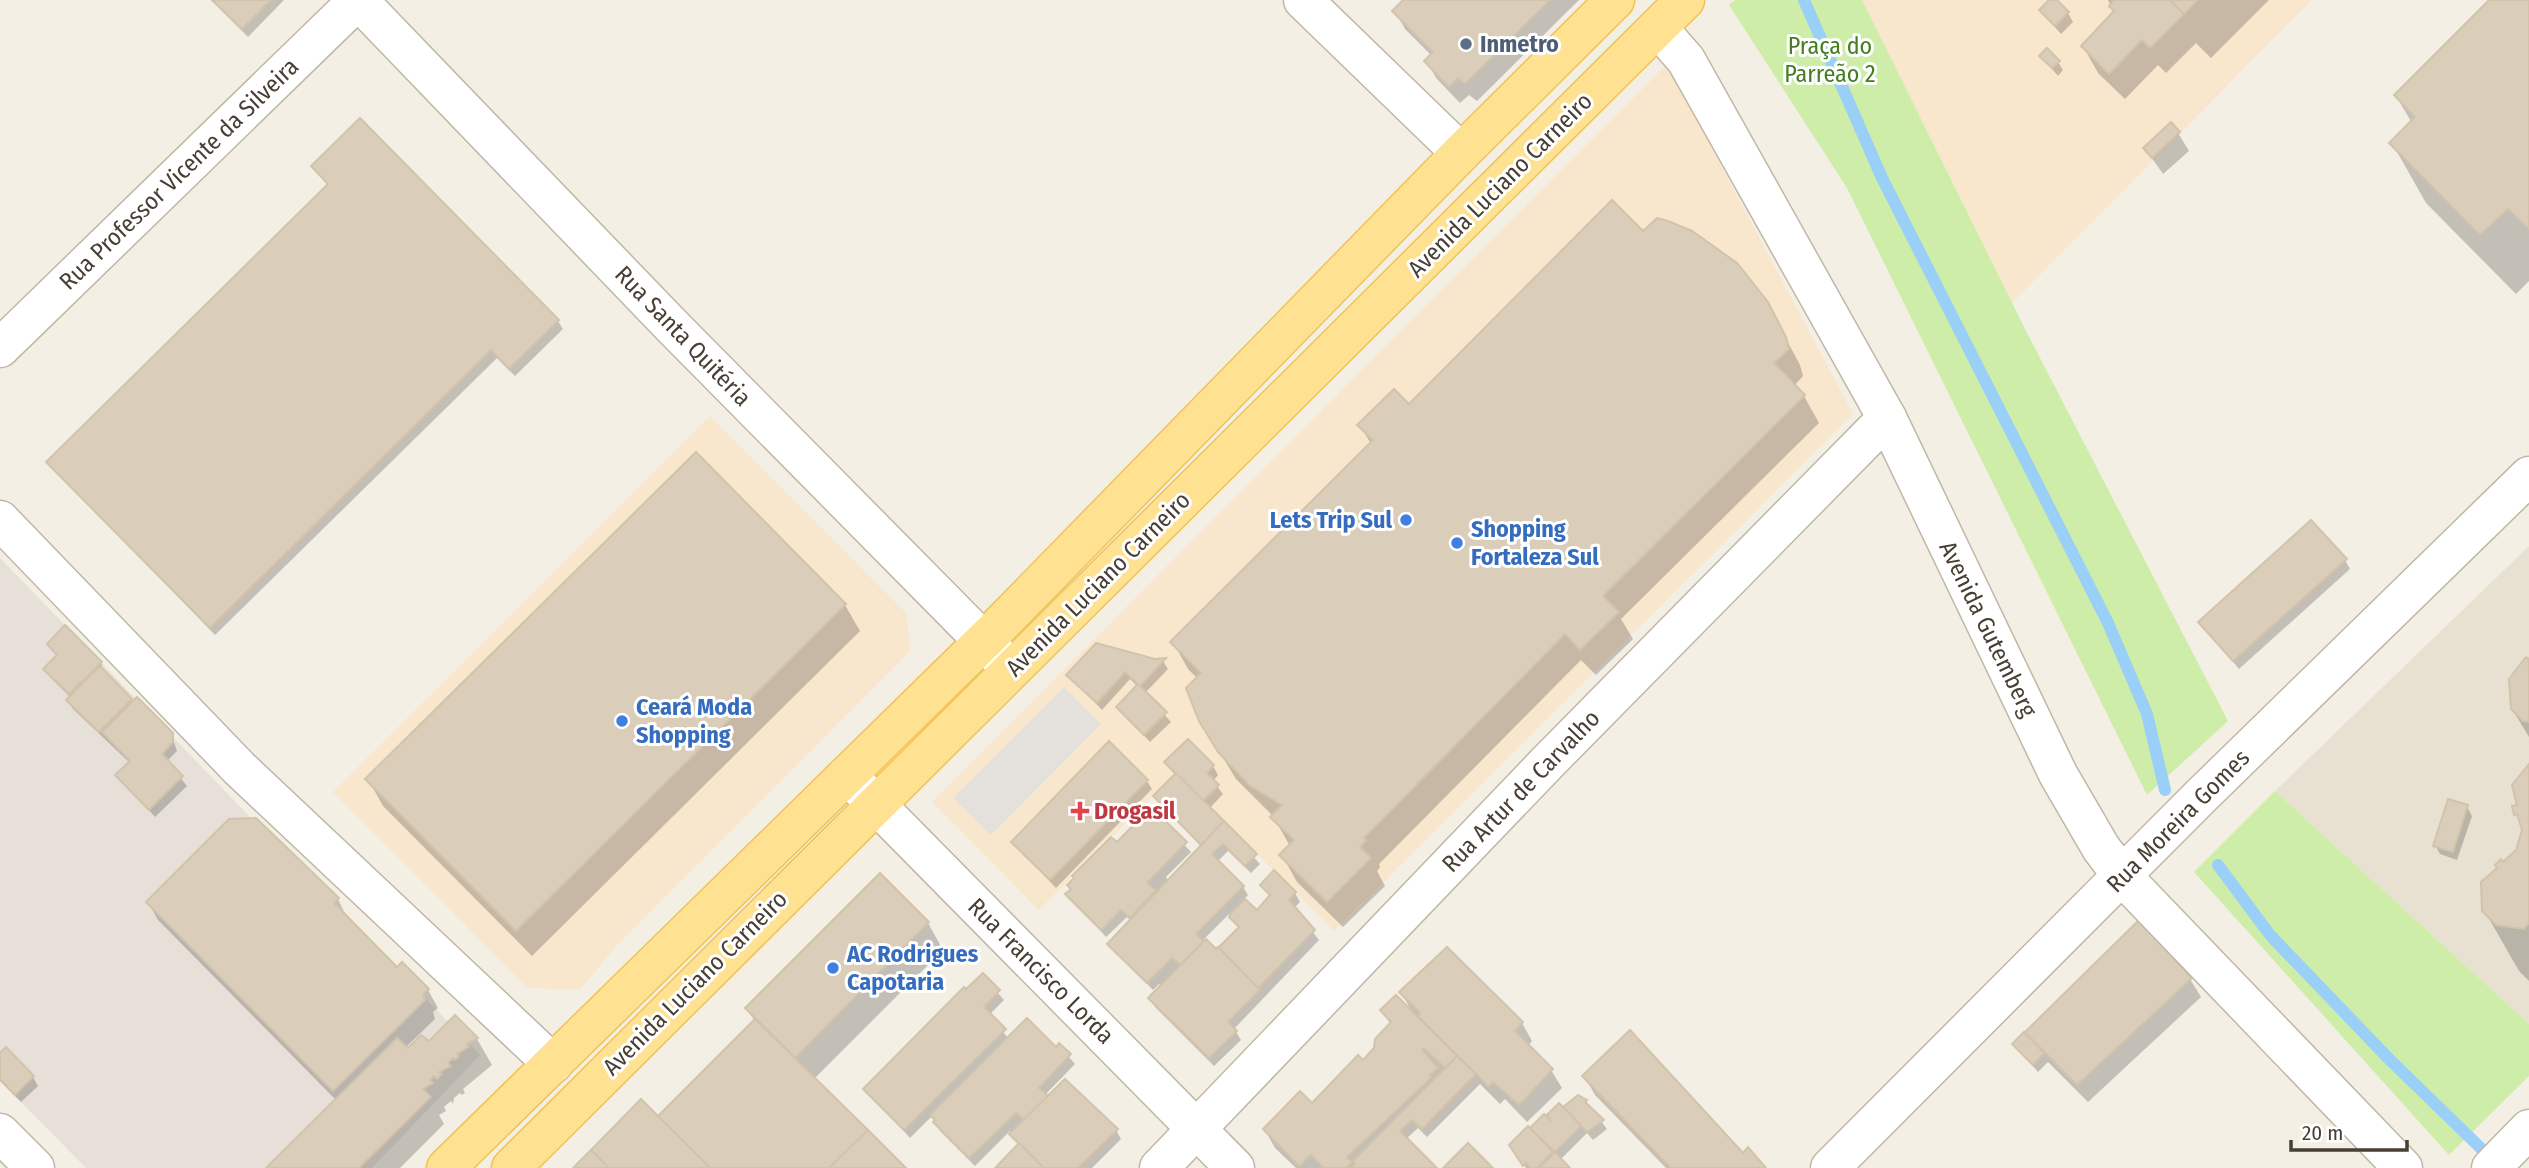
<svg xmlns="http://www.w3.org/2000/svg" width="2529" height="1168" viewBox="0 0 2529 1168" font-family="'Fira Sans Condensed',sans-serif">
	<style>
		.residential { fill: #e8e1d2 }
		.commercial { fill: #f8e6cd }
		.industrial { fill: #e6e0d9 }
		.green { fill: #cdeda8 }
		.parking { fill: #e4e1dd }
		.shadow { fill: #0003; fill-rule: evenodd }
		.lines { fill: none; stroke-linecap: round; stroke-linejoin: round }
		.stream { stroke: #9ad0f7; stroke-width: 12 }
		.building { fill: #dacebb; stroke: #d2c3ab; stroke-width: 2 }
		.minor-casing { stroke: #c0b7a6; stroke-width: 41 }
		.major-casing { stroke: #f0c356; stroke-width: 41 }
		.minor { stroke: #fff; stroke-width: 38 }
		.major { stroke: #ffe192; stroke-width: 38 }
		.service-dot { fill: #5c6f8a; stroke: #fff; stroke-width: 2.5 }
		.shop-dot { fill: #3f7fe0; stroke: #fff; stroke-width: 2.5 }
		.health-dot { fill: #e0444e; stroke: #fff; stroke-width: 2.5 }
		.labels { text-anchor: middle; dominant-baseline: central; stroke-width: 6; stroke-linejoin: round; paint-order: stroke }
		.service-label { font-size: 24px; font-weight: bold; fill: #4e5e75; stroke: #fff; text-anchor: start }
		.park-label { font-size: 24px; fill: #437e21; stroke: #fff }
		.street-label { font-size: 24px; fill: #473f33; stroke: #fff }
		.shop-label { font-size: 24px; font-weight: bold; fill: #366cbe; stroke: #fff; text-anchor: start }
		.health-label { font-size: 24px; font-weight: bold; fill: #be3a42; stroke: #fff; text-anchor: start }
	</style>
	<rect width="100%" height="100%" fill="#f4efe4"/>
	<path class="residential" d="M2529 546V1024L2275 791Z"/>
	<g class="commercial">
		<path d="M1862 0H2312L2012 303Z"/>
		<path d="M1667 64 1853 414 1334 931 1176 773 1039 910 932 802Z"/>
		<path d="M710 416 906 613 911 650 617 945 580 990 528 988 333 792Z"/>
	</g>
	<path class="industrial" d="M0 558 480 1055 372 1168H86L0 1081Z"/>
	<g class="green">
		<path d="M1735 0H1862L2026 331 2228 721 2147 795 1847 188 1729 5Z"/>
		<path d="M2275 791 2529 1024V1076L2449 1155 2194 872Z"/>
	</g>
	<path class="parking" d="M1064 687 1101 724 991 835 953 798Z"/>
	<g class="shadow">
		<path d="M211 0H284L248 37Z"/>
		<path d="M1406 0H1579L1477 101 1469 95 1460 103 1437 79 1426 61 1432 56 1405 29 1395 11Z"/>
		<path d="M2051 0 2068 13 2073 22 2061 34 2041 11Z"/>
		<path d="M2108 0H2269L2211 58 2196 43 2166 73 2158 65 2125 99 2098 73 2083 46 2115 14Z"/>
		<path d="M2492 0H2529V281L2516 294 2426 203 2392 143 2412 123 2396 96Z"/>
		<path d="M2041 56 2058 62 2063 70 2058 76Z"/>
		<path d="M2178 133 2189 151 2163 174 2145 148Z"/>
		<path d="M313 167 558 321 563 329 515 376 497 358 215 635 48 462 328 186Z"/>
		<path d="M1643 233 1767 303 1800 365 1803 376 1794 386 1804 396 1819 423 1621 619 1633 639 1596 675 1581 660 1379 864 1380 867 1377 871 1385 886 1343 927 1297 882 1282 855 1290 846 1273 816 1236 779 1217 748 1198 679 1188 669 1173 642 1371 444 1360 425 1409 407Z"/>
		<path d="M2345 560 2350 569 2239 669 2200 622Z"/>
		<path d="M845 605 860 631 532 956 383 806 368 779Z"/>
		<path d="M49 644 101 663 104 673 133 704 171 734 177 751 167 761 187 786 155 817 118 775 130 763 73 709 68 700 71 698 51 678 46 669 58 657Z"/>
		<path d="M1163 661 1168 669 1145 693 1171 722 1150 742 1118 707 1138 687 1130 679 1102 710 1068 675Z"/>
		<path d="M2529 661V737L2512 709Z"/>
		<path d="M1166 763 1213 766 1218 775 1213 781 1223 794 1209 809 1260 864 1251 873 1228 851 1218 861 1243 887 1248 895 1243 900 1257 913 1271 897 1262 885 1295 893 1300 902 1294 908 1319 940 1234 1029 1241 1040 1214 1066 1155 1007 1150 998 1162 986 1159 984 1153 990 1110 945 1131 922 1127 917 1106 937 1068 895 1151 809 1191 852 1166 877 1168 880 1202 847 1155 796 1176 776ZM1229 914 1239 929 1219 950 1203 940Z"/>
		<path d="M2529 767V981L2519 971 2484 910 2503 864 2517 851 2524 831 2516 814Z"/>
		<path d="M1147 781 1152 789 1056 888 1013 842Z"/>
		<path d="M2467 807 2472 816 2457 860 2440 854 2435 845Z"/>
		<path d="M880 876 928 923 943 950 814 1079 903 1168H576L658 1119 755 1022 747 1008Z"/>
		<path d="M338 899 347 918 397 969 428 990 438 1008 433 1012 435 1019 405 1048 408 1050 429 1044 455 1017 477 1039 492 1065 463 1089 465 1093 462 1095 460 1093 454 1098 453 1104 451 1101 444 1107 446 1111 439 1115 444 1124 400 1168H268L336 1100 158 920 148 902Z"/>
		<path d="M983 976 1004 1000 989 1015 1009 1039 1056 1049 1059 1045 1075 1064 1044 1096 1116 1130 1121 1139 1092 1168H997L1020 1146 1010 1131 975 1166 940 1131 932 1116 910 1138 865 1089Z"/>
		<path d="M2190 979 2201 997 2088 1102 2048 1062 2038 1072 2014 1044 2032 1041 2027 1032Z"/>
		<path d="M1401 992 1522 1023 1532 1041 1528 1046 1551 1070 1562 1088 1527 1122 1505 1099 1500 1104 1480 1084 1427 1137 1418 1128 1406 1139 1434 1168H1296L1275 1148 1265 1130 1312 1105 1363 1062 1376 1049 1391 1025 1382 1010 1412 1012Z"/>
		<path d="M0 1055 33 1077 38 1086 21 1102 0 1081Z"/>
		<path d="M1585 1077 1743 1156 1766 1168H1666L1595 1095Z"/>
		<path d="M1578 1097 1586 1101 1607 1129 1593 1140 1587 1133 1560 1160 1568 1168H1526L1511 1146 1544 1117 1555 1129 1563 1109Z"/>
	</g>
	<g class="lines">
		<g class="stream">
			<path d="M1804 0 1882 178 2108 623 2147 714 2165 790"/>
			<path d="M2218 865 2270 935 2389 1059 2494 1161"/>
		</g>
	</g>
	<g class="building">
		<path d="M212 0H271L242 29Z"/>
		<path d="M1403 0H1550L1465 84 1458 78 1449 87 1424 61 1433 52 1392 11Z"/>
		<path d="M2049 0H2057L2069 12 2055 26 2039 10Z"/>
		<path d="M2114 0H2170L2184 14 2150 48 2142 40 2109 74 2081 46 2114 11 2109 6Z"/>
		<path d="M2170 0H2198L2184 14Z"/>
		<path d="M2489 0H2529V229L2508 209 2480 235 2389 143 2415 117 2394 95Z"/>
		<path d="M2047 48 2060 61 2052 68 2039 56Z"/>
		<path d="M360 118 559 320 509 369 491 350 210 628 46 462 328 184 311 166Z"/>
		<path d="M2171 122 2180 132 2152 158 2143 148Z"/>
		<path d="M1612 200 1643 231 1657 218 1668 221 1692 231 1737 263 1768 302 1786 337 1789 349 1774 363 1805 395 1603 596 1619 612 1580 650 1565 634 1364 838 1366 840 1360 847 1371 858 1327 902 1279 855 1294 840 1270 817 1282 805 1250 786 1218 752 1199 721 1186 688 1201 673 1170 642 1373 440 1357 425 1394 389 1409 404Z"/>
		<path d="M696 452 846 604 516 931 365 779Z"/>
		<path d="M2311 520 2347 559 2233 661 2198 622Z"/>
		<path d="M65 625 102 662 69 694 43 669 57 655 47 644Z"/>
		<path d="M1096 643 1155 659 1166 658 1140 686 1167 712 1144 735 1116 707 1138 684 1125 672 1097 703 1066 675Z"/>
		<path d="M2526 657 2529 659V722L2523 721 2511 709 2509 679Z"/>
		<path d="M100 666 132 699 99 732 66 700Z"/>
		<path d="M137 697 173 733V742L162 754 183 776 149 810 115 775 130 761 102 732Z"/>
		<path d="M1188 739 1214 765 1207 773 1219 785 1203 801 1164 762Z"/>
		<path d="M1109 741 1148 780 1050 880 1011 842Z"/>
		<path d="M2529 764V923L2524 929 2496 925 2482 911 2481 882 2497 868 2495 865 2501 859 2503 862 2516 850 2522 830 2517 814 2514 815 2512 806 2517 805 2512 785Z"/>
		<path d="M1176 773 1224 821 1201 845 1153 796Z"/>
		<path d="M2448 799 2468 805 2453 852 2433 846Z"/>
		<path d="M1151 807 1187 842 1147 883 1156 890 1130 918 1121 910 1101 930 1065 894 1071 889 1067 885 1074 878 1072 876 1111 837 1117 842Z"/>
		<path d="M256 818 339 898 334 903 397 967 402 962 429 989 423 994 425 1000 333 1091 146 902 229 819Z"/>
		<path d="M1224 821 1257 854 1245 866 1223 844 1212 854 1244 886 1196 934 1204 941 1180 965 1172 958 1147 983 1107 944Z"/>
		<path d="M1274 870 1296 892 1289 900 1315 930 1258 988 1218 948 1239 927 1229 917 1231 913 1245 899 1257 910 1270 895 1260 885Z"/>
		<path d="M880 873 929 922 795 1058 745 1008Z"/>
		<path d="M2139 920 2192 978 2077 1085 2025 1032Z"/>
		<path d="M1206 939 1216 949 1218 947 1260 990 1228 1022 1237 1031 1209 1058 1148 998Z"/>
		<path d="M1447 947 1523 1022 1515 1031 1553 1069 1519 1105 1493 1082 1489 1087 1418 1016 1420 1013 1399 992Z"/>
		<path d="M983 973 1000 990 984 1007 1006 1029 904 1130 863 1089 964 987 966 989Z"/>
		<path d="M1396 995 1457 1056 1445 1068 1424 1048 1422 1050 1438 1068 1430 1075 1432 1077 1347 1157 1352 1162 1346 1168H1324L1311 1155 1299 1166 1263 1129 1300 1091 1312 1103 1358 1055 1363 1060 1374 1048 1375 1039 1391 1022 1380 1010Z"/>
		<path d="M455 1015 478 1038 467 1044 469 1047 457 1054 459 1056 455 1060 453 1058 448 1063 451 1066 439 1072 442 1074 437 1079 434 1076 430 1080 433 1083 423 1089 431 1097 359 1168H266L397 1038 408 1048 421 1035 429 1041Z"/>
		<path d="M1027 1018 1056 1047 1059 1043 1071 1054 1039 1088 1048 1096 1024 1120 1016 1113 969 1158 933 1122 935 1120 930 1115Z"/>
		<path d="M755 1019 868 1130 829 1168H710L658 1116Z"/>
		<path d="M1630 1030 1743 1153 1748 1147 1766 1168H1671L1582 1076Z"/>
		<path d="M2024 1032 2044 1053 2033 1065 2012 1044Z"/>
		<path d="M6 1047 34 1076 15 1095 0 1079V1053Z"/>
		<path d="M1457 1056 1476 1074 1422 1129 1412 1120 1400 1131 1437 1168H1351L1355 1164 1353 1161Z"/>
		<path d="M1065 1079 1118 1129 1078 1168H1044L1009 1134Z"/>
		<path d="M1578 1095 1587 1100 1585 1102 1604 1120 1587 1132 1563 1107Z"/>
		<path d="M641 1099 710 1168H609L591 1150Z"/>
		<path d="M1559 1103 1581 1126 1555 1152 1530 1128 1544 1114 1551 1121 1547 1115Z"/>
		<path d="M1528 1126 1553 1152 1537 1168H1531L1526 1163 1523 1166 1509 1145Z"/>
		<path d="M868 1130 906 1168H829Z"/>
		<path d="M1468 1143 1493 1168H1443Z"/>
		<path d="M1018 1144H1020L1044 1168H995Z"/>
		<path d="M591 1150 609 1168H573Z"/>
		<path d="M1555 1152 1570 1168H1539Z"/>
	</g>
	<g class="lines">
		<defs>
			<g id="minor">
				<path d="M358 0 670 324 1007 665"/>
				<path d="M1303 0 1461 153"/>
				<path d="M1658 28 1686 60 1887 418 2058 774 2101 848 2123 877 2403 1168"/>
				<path d="M0 348 358 0"/>
				<path d="M0 520 240 769 553 1064"/>
				<path d="M847 775 1235 1168"/>
				<path d="M0 1133 35 1168"/>
				<path d="M1159 1168 1546 764 1887 418"/>
				<path d="M1830 1168 2202 795 2529 476"/>
				<path d="M2491 1168 2529 1129"/>
			</g>
			<g id="major">
				<path d="M446 1168 995 630 1461 153 1615 0"/>
				<path d="M511 1168 1685 0"/>
			</g>
		</defs>
		<use href="#minor" class="minor-casing"/>
		<use href="#major" class="major-casing"/>
		<use href="#minor" class="minor"/>
		<use href="#major" class="major"/>
	</g>
	<circle class="service-dot" cx="1466" cy="44" r="7"/>
	<g class="shop-dot">
		<circle cx="1406" cy="520" r="7"/>
		<circle cx="1457" cy="543" r="7"/>
		<circle cx="622" cy="721" r="7"/>
		<circle cx="833" cy="968" r="7"/>
	</g>
	<path class="health-dot" d="M1076.5 800.5h7v7h7v7h-7v7h-7v-7h-7v-7h7z"/>
	<g class="labels">
		<g class="service-label">
			<text x="1480" y="44">Inmetro</text>
		</g>
		<g class="park-label">
			<text x="1830" y="46">Praça do<tspan x="1830" dy="28">Parreão 2</tspan></text>
		</g>
		<g class="street-label">
			<text transform="translate(179 174) rotate(-44)">Rua Professor Vicente da Silveira</text>
			<text transform="translate(1500 185) rotate(-45)">Avenida Luciano Carneiro</text>
			<text transform="translate(683 336) rotate(46)">Rua Santa Quitéria</text>
			<text transform="translate(1098 584) rotate(-45)">Avenida Luciano Carneiro</text>
			<text transform="translate(1988 629) rotate(64)">Avenida Gutemberg</text>
			<text transform="translate(1521 791) rotate(-46)">Rua Artur de Carvalho</text>
			<text transform="translate(2178 821) rotate(-45)">Rua Moreira Gomes</text>
			<text transform="translate(1041 971) rotate(45)">Rua Francisco Lorda</text>
			<text transform="translate(695 983) rotate(-45)">Avenida Luciano Carneiro</text>
		</g>
		<g class="shop-label">
			<text x="1392" y="520" text-anchor="end">Lets Trip Sul</text>
			<text x="1471" y="529">Shopping<tspan x="1471" dy="28">Fortaleza Sul</tspan></text>
			<text x="636" y="707">Ceará Moda<tspan x="636" dy="28">Shopping</tspan></text>
			<text x="847" y="954">AC Rodrigues<tspan x="847" dy="28">Capotaria</tspan></text>
		</g>
		<g class="health-label">
			<text x="1094" y="811">Drogasil</text>
		</g>
	</g>
	<path d="M2291 1140v10h116v-10" fill="none" stroke="#473f33" stroke-width="3.5"/>
	<text x="2302" y="1140" font-size="21" fill="#473f33" stroke="#ffffff" stroke-width="5" paint-order="stroke">20 m</text>
</svg>
